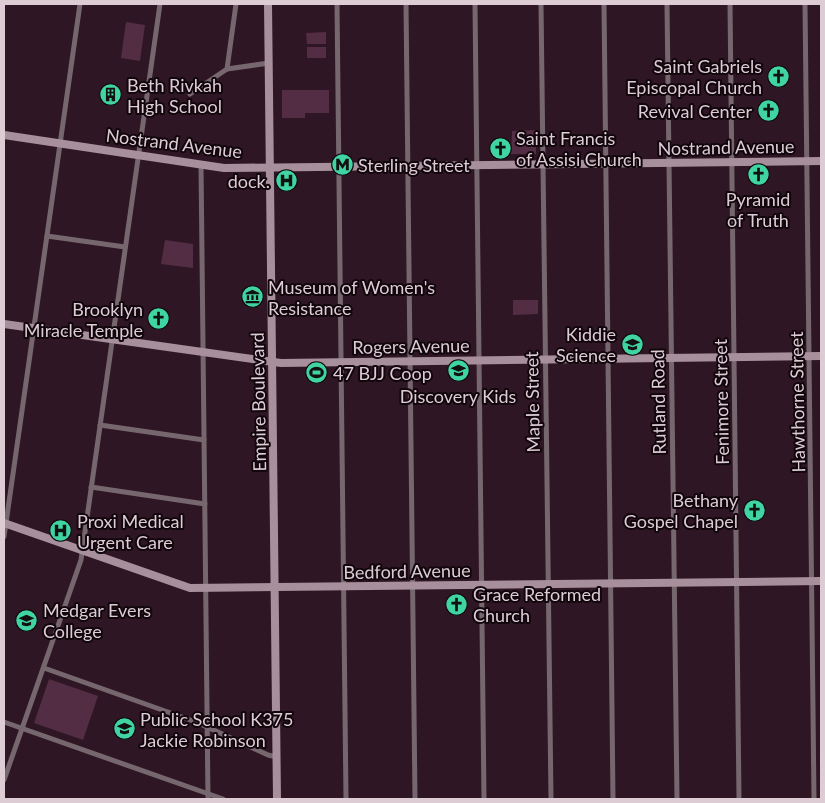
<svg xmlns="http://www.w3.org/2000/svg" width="825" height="803" viewBox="0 0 825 803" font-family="Lato,sans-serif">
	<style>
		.green { fill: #532d43 }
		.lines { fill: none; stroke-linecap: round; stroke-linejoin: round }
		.street { stroke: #76676e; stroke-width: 5 }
		.secondary { stroke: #a7909c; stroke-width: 8 }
		.labels { text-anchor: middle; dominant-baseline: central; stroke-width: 4; stroke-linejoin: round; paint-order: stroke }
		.poi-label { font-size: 18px; fill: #deccd5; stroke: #11060c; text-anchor: start }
		.street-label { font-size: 18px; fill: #deccd5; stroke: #11060c }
	</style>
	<rect width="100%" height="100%" fill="#2f1624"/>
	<g class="green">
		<path d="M126 22 145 25 140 61 121 58Z"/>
		<path d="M326 32V44H307L306 33Z"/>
		<rect x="307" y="47" width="19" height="11"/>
		<path d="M282 90H329V113H305V118H282Z"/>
		<path d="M536 130V154H511L512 131Z"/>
		<path d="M165 240 193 244V268L161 264Z"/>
		<path d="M513 300H538V314L513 315Z"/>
		<path d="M49 679 98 696 83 740 34 723Z"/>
	</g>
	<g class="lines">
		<g class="street">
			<path d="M337 4 346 799"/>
			<path d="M406 4 415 799"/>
			<path d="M475 4 484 799"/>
			<path d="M541 4 551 799"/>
			<path d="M604 4 613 799"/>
			<path d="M667 4 677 799"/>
			<path d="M730 4 739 799"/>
			<path d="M805 4 814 799"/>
			<path d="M227 69 236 4"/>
			<path d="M190 94 227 69 269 63"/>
			<path d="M201 164 208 799"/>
			<path d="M47 236 125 247"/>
			<path d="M100 425 204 440"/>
			<path d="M91 487 205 504"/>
			<path d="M4 537 80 4"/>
			<path d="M44 668 196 722 268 755 277 757"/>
			<path d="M4 722 223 799"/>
			<path d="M4 780 81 560 160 4"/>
		</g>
		<g class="secondary">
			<path d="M268 4 277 799"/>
			<path d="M4 135 224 168 821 161"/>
			<path d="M4 324 281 363 821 356"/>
			<path d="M4 523 190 588 821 581"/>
		</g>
	</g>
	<defs>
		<symbol id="church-disc" viewBox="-11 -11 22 22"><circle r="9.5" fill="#3fd4a2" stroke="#11060c"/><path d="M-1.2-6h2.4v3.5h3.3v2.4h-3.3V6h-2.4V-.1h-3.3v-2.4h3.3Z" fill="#111"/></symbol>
		<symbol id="building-disc" viewBox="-11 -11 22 22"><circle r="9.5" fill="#3fd4a2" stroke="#11060c"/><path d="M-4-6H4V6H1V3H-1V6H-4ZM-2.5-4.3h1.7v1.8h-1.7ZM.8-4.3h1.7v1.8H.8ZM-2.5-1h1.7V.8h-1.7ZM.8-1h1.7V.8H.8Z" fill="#111"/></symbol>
		<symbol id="metro-disc" viewBox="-11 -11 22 22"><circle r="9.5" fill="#3fd4a2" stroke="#11060c"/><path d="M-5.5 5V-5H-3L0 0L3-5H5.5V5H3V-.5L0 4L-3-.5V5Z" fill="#111"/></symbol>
		<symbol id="hospital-disc" viewBox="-11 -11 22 22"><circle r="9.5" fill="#3fd4a2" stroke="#11060c"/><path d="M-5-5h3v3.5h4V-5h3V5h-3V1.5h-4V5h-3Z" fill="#111"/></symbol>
		<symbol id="museum-disc" viewBox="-11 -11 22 22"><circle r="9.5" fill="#3fd4a2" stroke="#11060c"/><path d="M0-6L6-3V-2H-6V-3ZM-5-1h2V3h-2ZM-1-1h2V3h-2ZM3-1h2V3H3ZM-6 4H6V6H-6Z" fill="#111"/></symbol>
		<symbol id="school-disc" viewBox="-11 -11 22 22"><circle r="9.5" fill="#3fd4a2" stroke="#11060c"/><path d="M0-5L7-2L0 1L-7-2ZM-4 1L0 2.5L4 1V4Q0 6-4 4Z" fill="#111"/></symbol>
		<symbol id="stadium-disc" viewBox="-11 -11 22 22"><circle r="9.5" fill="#3fd4a2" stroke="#11060c"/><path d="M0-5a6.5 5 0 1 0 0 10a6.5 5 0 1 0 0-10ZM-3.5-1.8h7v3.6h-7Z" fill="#111"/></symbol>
		<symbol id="university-disc" viewBox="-11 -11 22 22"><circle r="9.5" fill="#3fd4a2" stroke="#11060c"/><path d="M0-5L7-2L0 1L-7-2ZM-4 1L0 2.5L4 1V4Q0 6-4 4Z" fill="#111"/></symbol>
	</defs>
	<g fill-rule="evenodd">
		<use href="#church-disc" x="766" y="64" width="25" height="25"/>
		<use href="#building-disc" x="98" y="82" width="25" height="25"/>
		<use href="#church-disc" x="756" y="98" width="25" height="25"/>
		<use href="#church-disc" x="488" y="136" width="25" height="25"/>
		<use href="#metro-disc" x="330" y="152" width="25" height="25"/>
		<use href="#church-disc" x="746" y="162" width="25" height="25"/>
		<use href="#hospital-disc" x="274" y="168" width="25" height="25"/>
		<use href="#museum-disc" x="240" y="284" width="25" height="25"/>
		<use href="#church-disc" x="146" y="306" width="25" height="25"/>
		<use href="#school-disc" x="620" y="332" width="25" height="25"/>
		<use href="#school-disc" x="446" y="358" width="25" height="25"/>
		<use href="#stadium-disc" x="304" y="360" width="25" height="25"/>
		<use href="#church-disc" x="742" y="498" width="25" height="25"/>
		<use href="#hospital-disc" x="48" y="518" width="25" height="25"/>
		<use href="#church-disc" x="444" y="592" width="25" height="25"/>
		<use href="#university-disc" x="14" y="608" width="25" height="25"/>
		<use href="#school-disc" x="112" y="716" width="25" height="25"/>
	</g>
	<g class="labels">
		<g class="poi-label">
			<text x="762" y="66" text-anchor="end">Saint Gabriels<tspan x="762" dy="21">Episcopal Church</tspan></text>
			<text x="127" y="85">Beth Rivkah<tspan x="127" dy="21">High School</tspan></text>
			<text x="752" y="111" text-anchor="end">Revival Center</text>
			<text x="516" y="138">Saint Francis<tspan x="516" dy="21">of Assisi Church</tspan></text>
			<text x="358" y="165">Sterling Street</text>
			<text x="270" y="181" text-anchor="end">dock.</text>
			<text x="758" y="199" text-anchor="middle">Pyramid<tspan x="758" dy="21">of Truth</tspan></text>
			<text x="268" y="287">Museum of Women's<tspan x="268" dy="21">Resistance</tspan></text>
			<text x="143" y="309" text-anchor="end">Brooklyn<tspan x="143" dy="21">Miracle Temple</tspan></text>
			<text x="616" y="334" text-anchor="end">Kiddie<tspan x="616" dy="21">Science</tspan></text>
			<text x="333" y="373">47 BJJ Coop</text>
			<text x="458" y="396" text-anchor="middle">Discovery Kids</text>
			<text x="738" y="500" text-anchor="end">Bethany<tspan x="738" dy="21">Gospel Chapel</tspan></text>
			<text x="77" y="521">Proxi Medical<tspan x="77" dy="21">Urgent Care</tspan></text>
			<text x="473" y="594">Grace Reformed<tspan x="473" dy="21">Church</tspan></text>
			<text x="43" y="610">Medgar Evers<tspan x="43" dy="21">College</tspan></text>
			<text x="140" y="719">Public School K375<tspan x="140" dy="21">Jackie Robinson</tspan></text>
		</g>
		<g class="street-label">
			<text transform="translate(174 143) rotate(7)">Nostrand Avenue</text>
			<text transform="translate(726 147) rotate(-1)">Nostrand Avenue</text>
			<text transform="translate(411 346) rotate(-1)">Rogers Avenue</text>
			<text transform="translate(258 402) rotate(-91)">Empire Boulevard</text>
			<text transform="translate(532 402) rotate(-91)">Maple Street</text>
			<text transform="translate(658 402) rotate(-91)">Rutland Road</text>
			<text transform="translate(721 402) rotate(-91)">Fenimore Street</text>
			<text transform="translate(797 402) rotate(-91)">Hawthorne Street</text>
			<text transform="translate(407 571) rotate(-1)">Bedford Avenue</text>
		</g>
	</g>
	<rect width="825" height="803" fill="none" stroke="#deccd5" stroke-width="10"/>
</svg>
